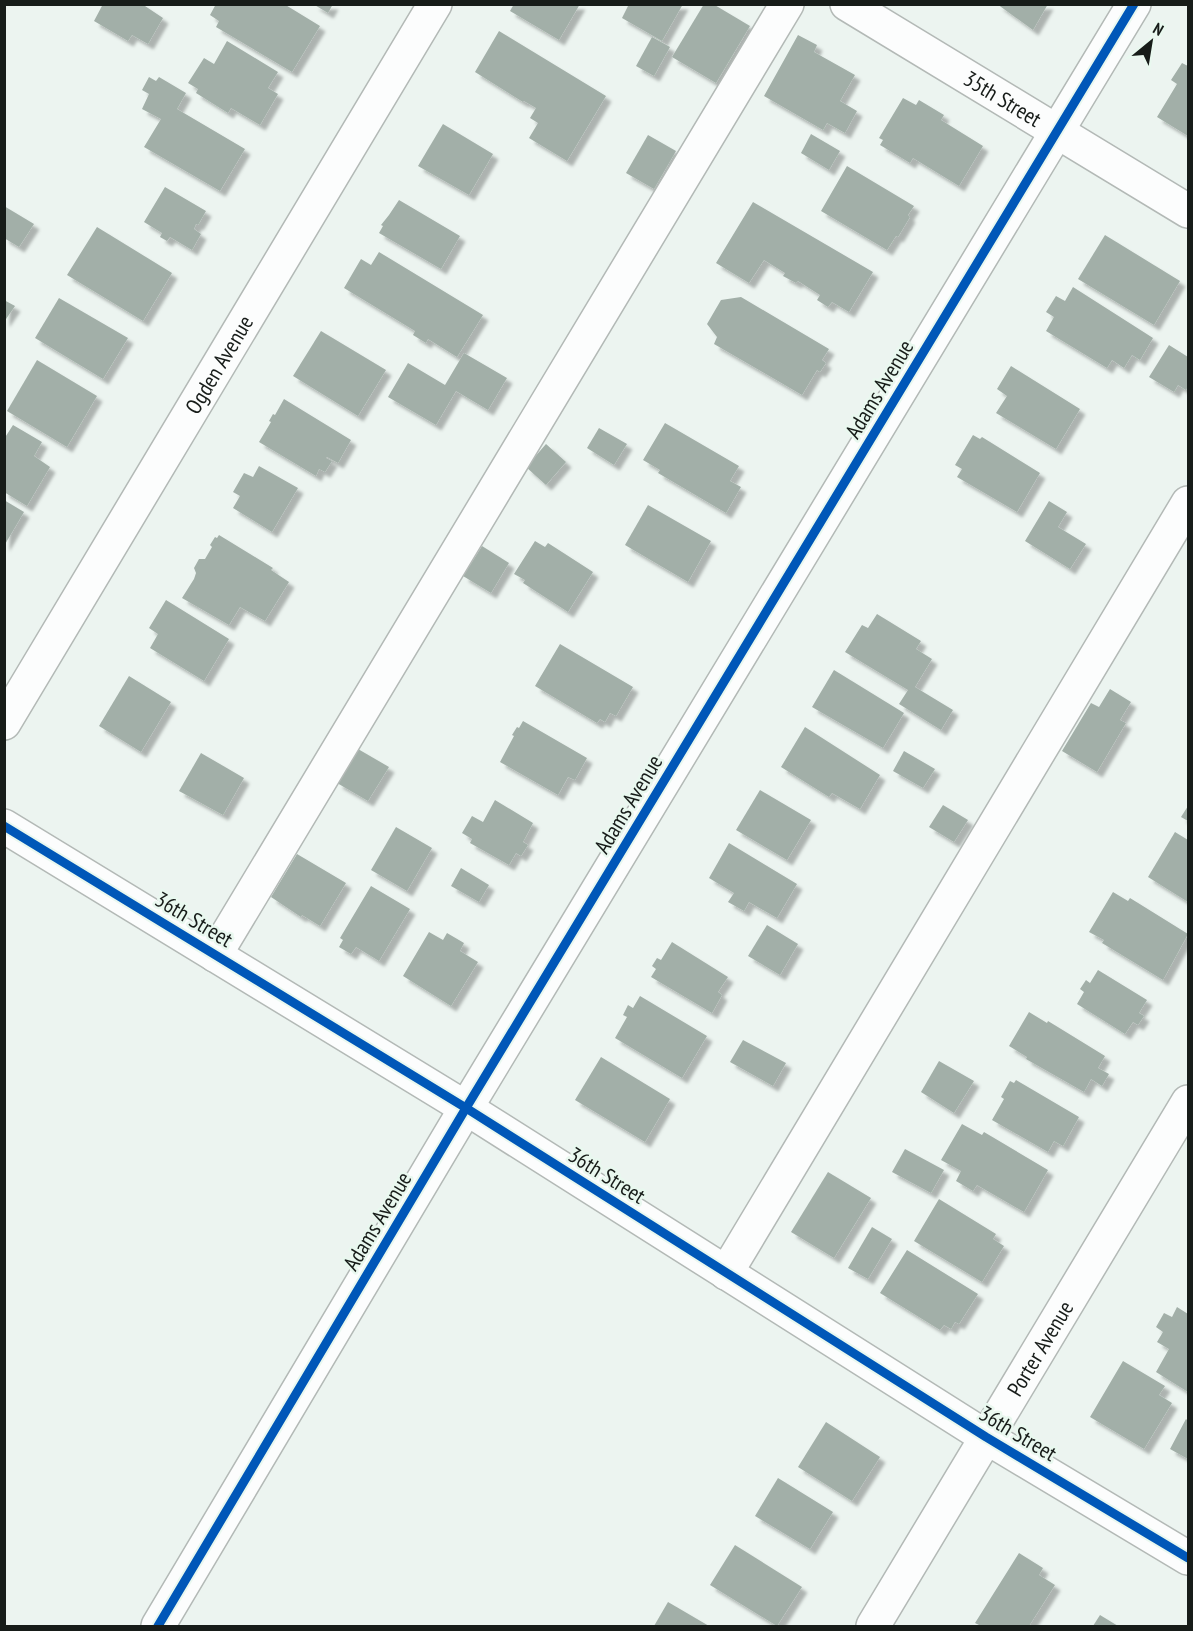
<svg xmlns="http://www.w3.org/2000/svg" width="1193" height="1631" viewBox="0 0 1193 1631" font-family="'PT Sans Narrow',sans-serif">
	<style>
		.building { fill: #a2afa8; filter: url(#shadow) }
		.lines { fill: none; stroke-linecap: round; stroke-linejoin: round }
		.minor-casing { stroke: #b3b9b6; stroke-width: 36 }
		.major-casing { stroke: #b3b9b6; stroke-width: 36 }
		.minor { stroke: #fcfdfd; stroke-width: 33 }
		.major { stroke: #fcfdfd; stroke-width: 33 }
		.cycleway-casing { stroke: #e9f8ef; stroke-width: 13 }
		.cycleway { stroke: #0057b8; stroke-width: 9 }
		.labels { text-anchor: middle; dominant-baseline: central; stroke-width: 5; stroke-linejoin: round; paint-order: stroke }
		.street-label { font-size: 22px; fill: #171c19; stroke: #e9f8ef }
	</style>
	<defs>
		<filter id="shadow"><feDropShadow dx="5.5" dy="5.5" stdDeviation="1.5" flood-color="#0004"/></filter>
	</defs>
	<rect width="100%" height="100%" fill="#ecf4f0"/>
	<g class="building">
		<path d="M103 4H142L163 18 148 44 132 35 128 41 94 21Z"/>
		<path d="M216 4H284L320 26 292 72 216 27 219 21 210 15Z"/>
		<path d="M313 4H333L328 13Z"/>
		<path d="M514 4H580L559 40 510 11Z"/>
		<path d="M629 4H683L662 41 622 18Z"/>
		<path d="M704 4H713L750 26 716 83 672 57Z"/>
		<path d="M997 4H1048L1033 30Z"/>
		<path d="M499 31 606 96 567 161 529 138 538 123 530 118 536 108 524 101 523 102 475 72Z"/>
		<path d="M798 35 817 45 814 52 855 75 840 101 857 111 845 133 827 123 823 130 764 96Z"/>
		<path d="M652 37 670 47 654 76 636 66Z"/>
		<path d="M227 41 278 72 268 88 278 94 260 125 231 108 228 113 196 93 198 89 188 83 204 58 214 64Z"/>
		<path d="M1182 63 1188 66V136L1157 117 1177 84 1171 80Z"/>
		<path d="M149 77 156 81 159 77 186 93 177 109 245 149 220 191 144 147 161 119 142 109 149 94 142 90Z"/>
		<path d="M903 98 916 105 919 100 944 115 941 120 983 146 959 186 913 158 910 163 880 145 883 140 879 138Z"/>
		<path d="M443 124 493 154 469 195 418 166Z"/>
		<path d="M811 134 840 151 829 170 801 153Z"/>
		<path d="M648 135 676 151 654 189 626 173Z"/>
		<path d="M847 166 914 206 908 215 910 217 898 237 896 236 887 250 821 211Z"/>
		<path d="M165 187 206 211 198 225 196 224 194 229 201 234 192 250 170 237 167 241 160 237 162 233 144 222Z"/>
		<path d="M399 200 460 236 441 269 379 233 383 226 381 225 389 215Z"/>
		<path d="M753 202 873 272 849 312 832 302 828 307 817 300 820 295 798 281 796 283 783 276 785 273 764 260 749 283 716 263Z"/>
		<path d="M4 206 34 224 19 247 4 238Z"/>
		<path d="M97 227 172 273 143 321 67 275Z"/>
		<path d="M1105 235 1180 281 1154 325 1078 279Z"/>
		<path d="M379 252 483 315 457 357 428 339 426 343 413 335 415 331 344 288 361 259 371 265Z"/>
		<path d="M1073 287 1153 338 1140 360 1132 355 1124 368 1112 360 1107 368 1046 331 1054 317 1046 312 1056 296 1065 301Z"/>
		<path d="M741 297 829 349 822 360 826 363 820 372 817 370 802 395 714 344 717 337 707 324 721 300Z"/>
		<path d="M59 298 128 338 103 379 35 338Z"/>
		<path d="M4 300 15 306 4 322Z"/>
		<path d="M321 331 386 370 358 416 293 376Z"/>
		<path d="M1169 345 1188 357V386L1186 390 1178 385 1174 392 1149 377Z"/>
		<path d="M464 353 507 378 488 410 456 391 436 425 388 397 408 363 445 385Z"/>
		<path d="M37 360 97 396 67 447 7 411Z"/>
		<path d="M1011 366 1080 409 1056 449 996 413 1007 396 997 389Z"/>
		<path d="M284 399 351 440 338 463 327 457 326 458 332 461 325 472 319 469 316 476 259 442 271 422 269 421 273 414 275 415Z"/>
		<path d="M665 423 739 466 730 481 741 487 726 513 658 473 660 470 643 460Z"/>
		<path d="M13 425 42 442 34 456 50 467 27 506 4 492V439Z"/>
		<path d="M599 428 627 444 614 465 587 448Z"/>
		<path d="M973 435 980 439 982 437 1040 473 1017 512 957 477 962 469 955 465Z"/>
		<path d="M546 444 566 462 546 485 526 467Z"/>
		<path d="M259 466 298 488 272 532 233 508 240 496 233 492 244 473 253 477Z"/>
		<path d="M4 500 24 512 4 546Z"/>
		<path d="M1049 501 1067 512 1058 527 1086 544 1070 569 1025 541Z"/>
		<path d="M648 505 711 541 688 582 625 545Z"/>
		<path d="M219 535 273 568 271 570 289 582 265 621 240 607 229 625 182 598 194 579 196 573 194 568 199 559H205L212 547 210 545 215 537 217 538Z"/>
		<path d="M535 541 545 547 548 543 593 572 568 612 523 583 525 580 514 574Z"/>
		<path d="M482 546 509 563 491 593 463 576Z"/>
		<path d="M166 600 229 639 204 681 150 648 158 634 149 628Z"/>
		<path d="M877 614 921 641 916 649 932 659 915 687 953 710 941 730 899 704 908 690 845 652 862 625 868 628Z"/>
		<path d="M560 644 633 687 616 716 610 713 605 722 600 719 597 723 535 686Z"/>
		<path d="M834 670 904 713 883 748 812 707Z"/>
		<path d="M129 676 171 702 141 752 99 726Z"/>
		<path d="M1110 689 1131 702 1120 720 1126 723 1097 772 1062 751 1091 703 1099 707Z"/>
		<path d="M523 721 587 758 575 780 568 777 558 795 500 762 514 736 512 735 517 727 519 728Z"/>
		<path d="M805 727 880 775 860 809 832 793 829 797 781 767Z"/>
		<path d="M358 749 389 767 368 801 337 783Z"/>
		<path d="M904 751 935 769 923 788 893 771Z"/>
		<path d="M201 753 244 778 223 815 179 791Z"/>
		<path d="M760 790 811 820 787 860 736 830Z"/>
		<path d="M495 800 533 823 523 842 528 845 521 856 516 853 509 865 470 843 472 839 462 833 472 816 483 822Z"/>
		<path d="M943 805 968 820 954 842 929 827Z"/>
		<path d="M1188 806V821L1181 817Z"/>
		<path d="M396 827 432 848 407 891 371 870Z"/>
		<path d="M1175 832 1188 840V902L1148 877Z"/>
		<path d="M729 843 797 884 777 918 749 902 744 911 728 902 734 893 709 878Z"/>
		<path d="M297 854 346 883 320 926 302 915 301 917 271 897Z"/>
		<path d="M461 868 489 885 479 902 451 886Z"/>
		<path d="M371 886 410 909 379 961 356 947 351 954 339 947 343 940 340 938Z"/>
		<path d="M1113 892 1128 901 1130 898 1188 934 1163 980 1102 943 1104 940 1089 932Z"/>
		<path d="M767 925 798 944 780 975 748 956Z"/>
		<path d="M429 932 443 940 447 933 464 943 460 951 478 962 451 1006 403 976Z"/>
		<path d="M672 942 728 977 718 992 722 995 712 1013 651 977 656 969 652 966 657 958 661 960Z"/>
		<path d="M1098 970 1147 1000 1139 1013 1144 1016 1138 1025 1133 1022 1125 1034 1077 1004 1084 992 1080 989 1086 980 1090 983Z"/>
		<path d="M640 996 707 1036 682 1078 615 1038 627 1017 623 1015 628 1005 633 1008Z"/>
		<path d="M1029 1012 1047 1023 1048 1021 1105 1056 1098 1068 1109 1074 1102 1086 1091 1079 1084 1092 1026 1059 1027 1057 1009 1046Z"/>
		<path d="M743 1040 786 1063 773 1086 730 1062Z"/>
		<path d="M601 1057 670 1099 645 1142 575 1100Z"/>
		<path d="M939 1061 974 1081 954 1113 921 1092Z"/>
		<path d="M1016 1080 1079 1117 1063 1146 1054 1141 1048 1152 992 1120 1004 1099 1001 1097 1010 1081 1014 1083Z"/>
		<path d="M962 1124 982 1135 984 1132 1048 1170 1024 1212 977 1185 973 1191 956 1181 961 1171 941 1160Z"/>
		<path d="M905 1149 944 1170 931 1193 892 1172Z"/>
		<path d="M828 1172 871 1198 834 1258 791 1232Z"/>
		<path d="M939 1199 996 1234 993 1239 1004 1246 982 1282 914 1241Z"/>
		<path d="M872 1227 892 1239 868 1279 848 1268Z"/>
		<path d="M907 1250 978 1294 959 1324 955 1322 951 1329 944 1325 940 1330 880 1293Z"/>
		<path d="M1177 1307 1188 1314V1392L1156 1372 1169 1349 1157 1342 1163 1332 1156 1327 1164 1313 1172 1317Z"/>
		<path d="M1123 1361 1165 1386 1159 1395 1172 1403 1144 1449 1090 1417Z"/>
		<path d="M1186 1419 1188 1421V1459L1170 1449Z"/>
		<path d="M826 1422 880 1457 852 1501 798 1467Z"/>
		<path d="M778 1478 833 1512 810 1549 755 1516Z"/>
		<path d="M735 1545 802 1587 777 1626 710 1585Z"/>
		<path d="M1019 1553 1043 1568 1039 1575 1055 1585 1029 1626H981L975 1623Z"/>
		<path d="M668 1602 709 1626H654Z"/>
		<path d="M1100 1615 1118 1626H1093Z"/>
	</g>
	<g class="lines">
		<defs>
			<g id="minor">
				<path id="s1" d="M847 4 1188 211"/>
				<path id="s2" d="M4 723 435 4"/>
				<path d="M215 955 787 4"/>
				<path d="M726 1273 1188 503"/>
				<path d="M158 1626 466 1108 1134 4"/>
				<path id="s3" d="M873 1626 1188 1102"/>
			</g>
			<path id="major" d="M4 826 466 1108 986 1437 1188 1558"/>
		</defs>
		<use href="#minor" class="minor-casing"/>
		<use href="#major" class="major-casing"/>
		<use href="#minor" class="minor"/>
		<use href="#major" class="major"/>
		<defs>
			<g id="cycleway">
				<path d="M4 826 466 1108 986 1437 1188 1558"/>
				<path d="M158 1626 466 1108 1134 4"/>
			</g>
		</defs>
		<use href="#cycleway" class="cycleway-casing"/>
		<use href="#cycleway" class="cycleway"/>
	</g>
	<g class="labels">
		<g class="street-label">
			<text stroke="none"><textPath href="#s1" startOffset="182">35th Street</textPath></text>
			<text stroke="none"><textPath href="#s2" startOffset="418">Ogden Avenue</textPath></text>
			<text transform="translate(879 389) rotate(-59)">Adams Avenue</text>
			<text transform="translate(628 804) rotate(-59)">Adams Avenue</text>
			<text transform="translate(194 919) rotate(31)">36th Street</text>
			<text transform="translate(607 1175) rotate(32)">36th Street</text>
			<text transform="translate(377 1221) rotate(-59)">Adams Avenue</text>
			<text stroke="none"><textPath href="#s3" startOffset="324">Porter Avenue</textPath></text>
			<text transform="translate(1018 1433) rotate(31)">36th Street</text>
		</g>
	</g>
	<rect width="1193" height="1631" fill="none" stroke="#171c19" stroke-width="12"/>
	<g transform="translate(1151 42) rotate(30)" stroke="#e9f8ef" stroke-width="4.5" paint-order="stroke">
	<path d="M0-4.5L10 22L0 15L-10 22Z" fill="#171c19"/>
	<text y="-9" font-size="16" font-weight="bold" text-anchor="middle" fill="#171c19">N</text>
	</g>
</svg>
